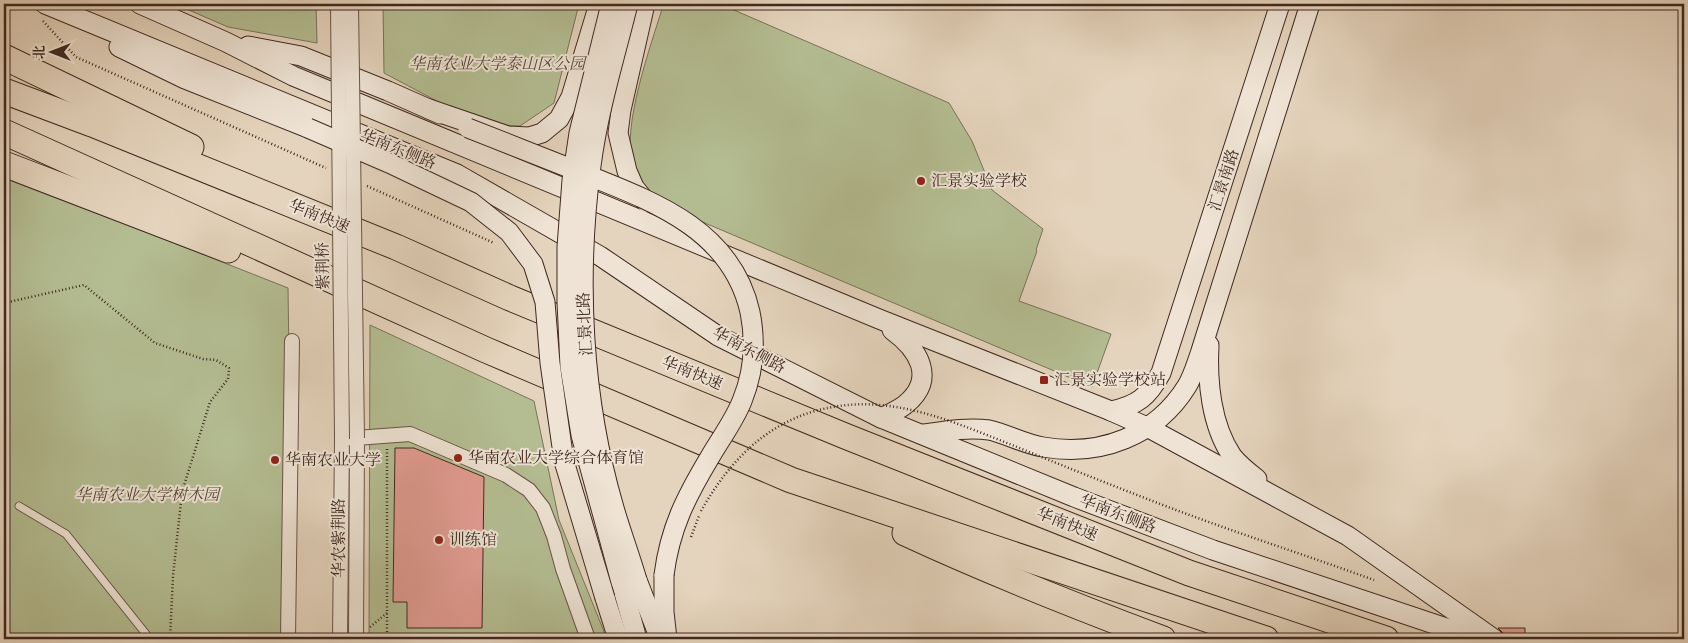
<svg xmlns="http://www.w3.org/2000/svg" width="1688" height="643" viewBox="0 0 1688 643" font-family="Cardo,'Noto Serif SC',serif">
	<style>
		.green { fill: #b4bd92; stroke: #7a7359 }
		.building { fill: #e29c92; stroke: #402920 }
		.lines { fill: none; stroke-linecap: round; stroke-linejoin: round }
		.lane-casing { stroke: #695447; stroke-width: 9 }
		.street-casing { stroke: #695447; stroke-width: 16 }
		.secondary-casing { stroke: #402920; stroke-width: 21 }
		.highway-casing { stroke: #402920; stroke-width: 27 }
		.path { stroke: #402920; stroke-width: 2.5; stroke-dasharray: 1 2.5; stroke-linecap: butt }
		.lane { stroke: #eee3d4; stroke-width: 7 }
		.street { stroke: #eee3d4; stroke-width: 14 }
		.secondary { stroke: #eee3d4; stroke-width: 19 }
		.highway { stroke: #e5d4bd; stroke-width: 25 }
		.street-bridge-casing { stroke: #695447; stroke-width: 16; stroke-linecap: butt }
		.secondary-bridge-casing { stroke: #402920; stroke-width: 21; stroke-linecap: butt }
		.path-bridge { stroke: #402920; stroke-width: 2.5; stroke-dasharray: 1 2.5; stroke-linecap: butt }
		.street-bridge { stroke: #eee3d4; stroke-width: 14 }
		.secondary-bridge { stroke: #eee3d4; stroke-width: 19 }
		.poi-dot { fill: #8f2418; stroke: #eee3d4; stroke-width: 2 }
		.labels { text-anchor: middle; dominant-baseline: central; stroke-width: 4; stroke-linejoin: round; paint-order: stroke }
		.park-label { font-size: 16px; font-style: italic; fill: #574737; stroke: #eee3d4 }
		.street-label { font-size: 16px; fill: #402920; stroke: #eee3d4 }
		.poi-label { font-size: 16px; fill: #402920; stroke: #eee3d4; text-anchor: start }
	</style>
	<rect width="100%" height="100%" fill="#e5d4bd"/>
	<filter id="stains"><feTurbulence type="fractalNoise" baseFrequency=".004" numOctaves="4"/><feColorMatrix values="0 0 0 0 .2 0 0 0 0 .09 0 0 0 0 .02 0 0 0 .5 -.17"/></filter>
	<radialGradient id="worn" r=".72"><stop offset=".6" stop-color="#630" stop-opacity="0"/><stop offset="1" stop-color="#630" stop-opacity=".3"/></radialGradient>
	<g class="green">
		<path d="M175 4H316L317 43 228 27Z"/>
		<path d="M383 4H579L554 103 520 126 482 125 384 73Z"/>
		<path d="M676 4H720L949 103 972 141 992 190 1043 229 1036 250 1037 251 1019 301 1111 334 1092 387 653 201C647 188 638 176 633 163 621 128 651 45 662 9Z"/>
		<path d="M4 176 288 288 293 639H4Z"/>
		<path d="M370 325 534 401 559 520 607 639H369Z"/>
	</g>
	<g class="building">
		<path d="M395 448H414L484 477 482 628H407V602H393Z"/>
		<path d="M1498 628H1525V639L1505 638 1504 634Z"/>
	</g>
	<g class="lines">
		<defs>
			<path id="lane" d="M19 506 66 534 150 639"/>
			<g id="street">
				<path d="M288 639 292 341"/>
				<path d="M340 639 342 439 410 434 506 475 529 490 543 508 554 536 563 569 588 639"/>
				<path d="M356 639 357 438"/>
			</g>
			<g id="secondary">
				<path d="M45 4 457 174 600 256 718 336 881 418 1074 497 1213 550 1479 639"/>
				<path d="M140 4 226 42 293 76 879 319 1111 411 1147 427 1348 536 1494 639"/>
				<path d="M645 4 621 110 618 133 627 171 634 187 647 203"/>
				<path d="M248 46 301 56 388 91 440 114"/>
				<path d="M119 47 185 79 308 128"/>
				<path d="M429 109 508 136 529 137 542 133 559 119 571 97 599 4"/>
				<path d="M1209 345C1207 381 1211 425 1232 456 1239 465 1248 472 1257 479"/>
				<path d="M1111 411C1138 405 1148 397 1161 373L1280 4"/>
				<path d="M881 418C889 414 899 410 906 404 937 378 918 349 892 330"/>
				<path d="M924 434C945 431 968 427 989 430 1007 434 1024 444 1043 447 1100 457 1156 436 1187 386 1193 376 1196 365 1200 354L1310 4"/>
				<path d="M664 575V612L667 639"/>
				<path d="M637 580 660 639"/>
				<path d="M621 582 637 639"/>
				<path d="M605 598 618 639"/>
			</g>
			<g id="highway">
				<path d="M4 57 191 147"/>
				<path d="M4 91 92 124 396 247 510 298 845 436 1189 573 1386 639"/>
				<path d="M4 132 486 350 791 480 1266 639"/>
				<path d="M4 164 228 250"/>
				<path d="M905 533C989 572 1075 606 1163 639"/>
			</g>
		</defs>
		<use href="#lane" class="lane-casing"/>
		<use href="#street" class="street-casing"/>
		<use href="#secondary" class="secondary-casing"/>
		<use href="#highway" class="highway-casing"/>
		<g class="path">
			<path d="M43 21 76 57 326 168"/>
			<path d="M367 186 494 243"/>
			<path d="M4 303 84 285 155 343 203 359 216 360 229 368 228 379 210 402 182 492 173 576 170 639"/>
			<path d="M4 502 10 504"/>
			<path d="M370 627 387 613"/>
			<path d="M387 639V448"/>
		</g>
		<use href="#lane" class="lane"/>
		<use href="#street" class="street"/>
		<use href="#secondary" class="secondary"/>
		<use href="#highway" class="highway"/>
		<defs>
			<g id="street-bridge">
				<path d="M338 4 342 439"/>
				<path d="M351 4 357 438"/>
			</g>
			<g id="secondary-bridge">
				<path d="M611 4 579 133 572 180 567 247V302L570 367 581 435 621 582"/>
				<path d="M628 4C615 57 598 111 591 166 576 280 582 398 614 508 621 532 630 556 637 580"/>
				<path d="M308 128 389 163 471 202 509 232 533 264 545 302 550 363 564 461 605 598"/>
				<path d="M468 128C504 142 541 157 577 171 649 200 731 227 750 312 756 342 754 372 742 401 734 421 721 438 710 457 686 497 670 528 664 575"/>
			</g>
		</defs>
		<use href="#street-bridge" class="street-bridge-casing"/>
		<use href="#secondary-bridge" class="secondary-bridge-casing"/>
		<g class="path-bridge">
			<path d="M701 511C732 456 774 415 839 406 901 397 961 425 1017 447 1061 465 1106 483 1150 500 1224 529 1300 553 1374 580"/>
			<path d="M691 537 699 516"/>
		</g>
		<use href="#street-bridge" class="street-bridge"/>
		<use href="#secondary-bridge" class="secondary-bridge"/>
	</g>
	<g class="poi-dot">
		<circle cx="921" cy="181" r="5"/>
		<rect x="1039" y="375" width="10" height="10" rx="2.5"/>
		<circle cx="458" cy="458" r="5"/>
		<circle cx="275" cy="460" r="5"/>
		<circle cx="439" cy="540" r="5"/>
	</g>
	<g class="labels">
		<g class="park-label">
			<text x="497" y="64">华南农业大学泰山区公园</text>
			<text x="147" y="495">华南农业大学树木园</text>
		</g>
		<g class="street-label">
			<text transform="translate(398 149) rotate(22)">华南东侧路</text>
			<text transform="translate(1224 180) rotate(-72)">汇景南路</text>
			<text transform="translate(319 216) rotate(22)">华南快速</text>
			<text transform="translate(323 266) rotate(-91)">紫荆桥</text>
			<text transform="translate(585 324) rotate(-93)">汇景北路</text>
			<text transform="translate(749 350) rotate(28)">华南东侧路</text>
			<text transform="translate(692 373) rotate(22)">华南快速</text>
			<text transform="translate(1118 514) rotate(21)">华南东侧路</text>
			<text transform="translate(1067 524) rotate(22)">华南快速</text>
			<text transform="translate(339 538) rotate(-90)">华农紫荆路</text>
		</g>
		<g class="poi-label">
			<text x="931" y="181">汇景实验学校</text>
			<text x="1054" y="380">汇景实验学校站</text>
			<text x="468" y="458">华南农业大学综合体育馆</text>
			<text x="285" y="460">华南农业大学</text>
			<text x="449" y="540">训练馆</text>
		</g>
	</g>
	<rect width="1688" height="643" fill="none" stroke="#e5d4bd" stroke-width="20"/>
	<rect x="5" y="5" width="1678" height="633" fill="none" stroke="#402920" stroke-width="2.5"/>
	<rect x="10" y="10" width="1668" height="623" fill="none" stroke="#402920"/>
	<g transform="translate(52 52) rotate(270)" stroke="#eee3d4" stroke-width="4" paint-order="stroke">
	<path d="M0-4L9 19L0 12L-9 19Z" fill="#402920"/>
	<text y="-8" font-size="14" font-weight="bold" text-anchor="middle" fill="#402920">北</text>
	</g>
	<rect width="100%" height="100%" filter="url(#stains)"/>
	<rect width="100%" height="100%" fill="url(#worn)"/>
</svg>
